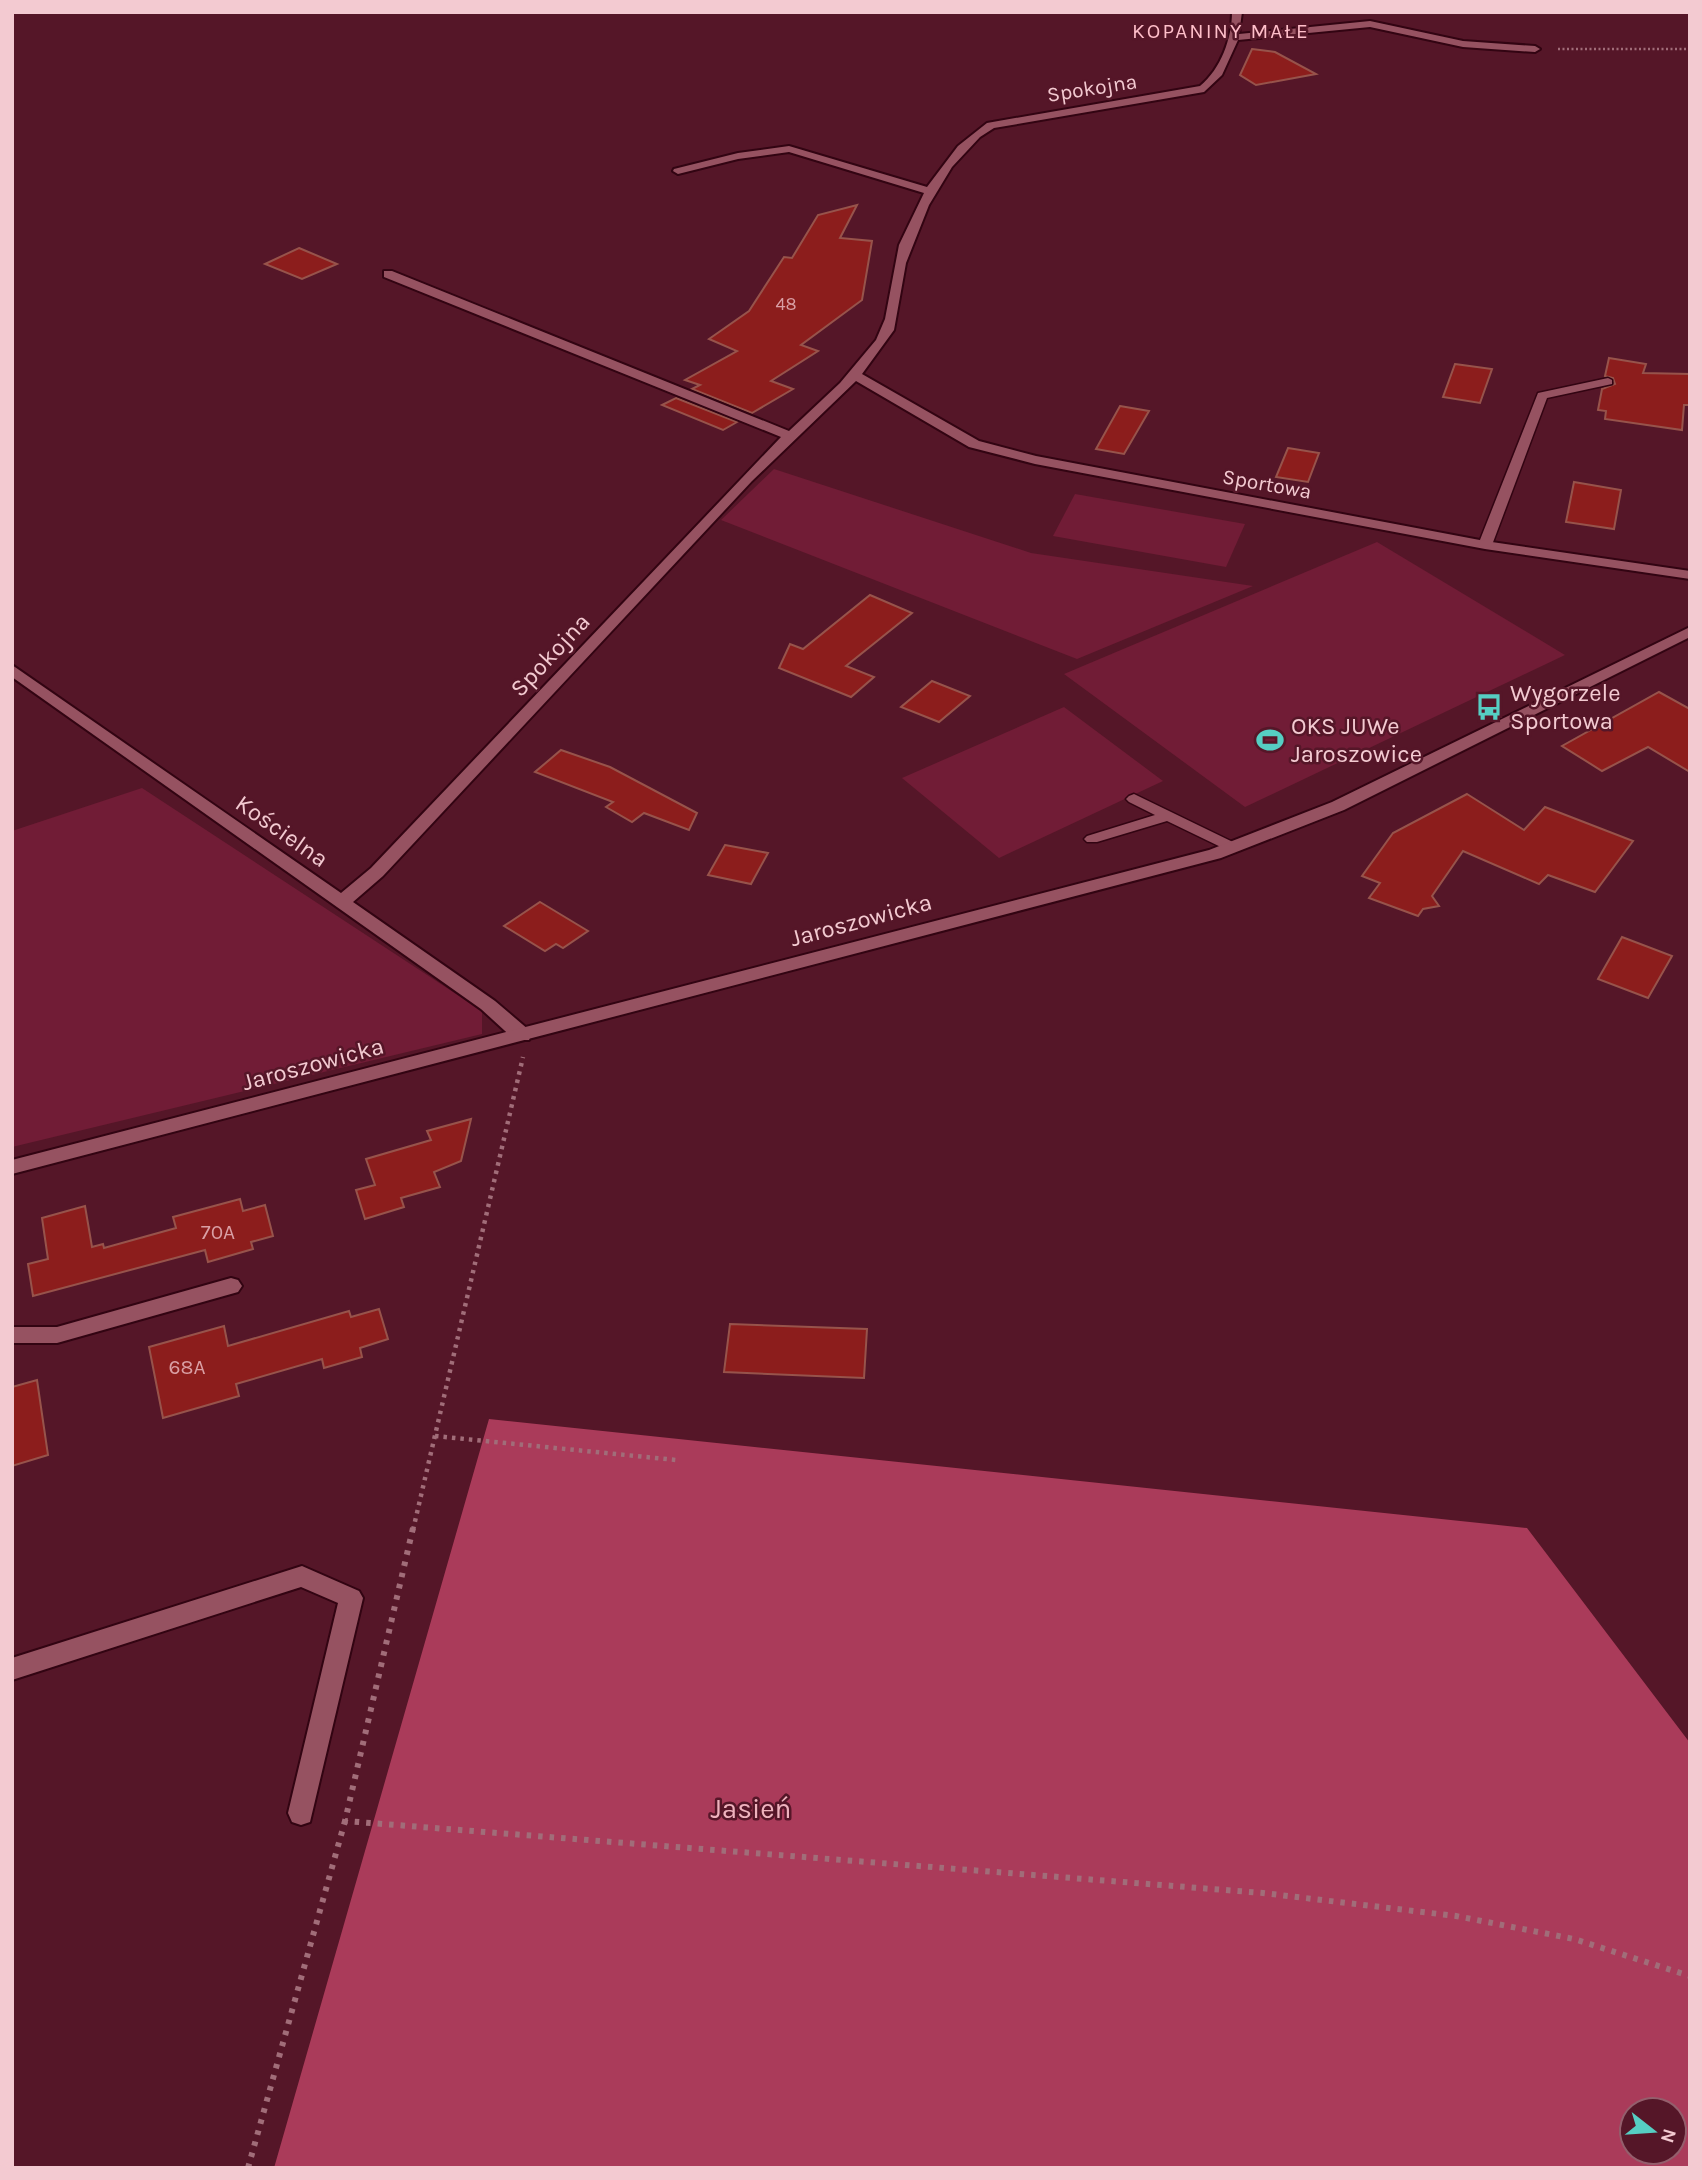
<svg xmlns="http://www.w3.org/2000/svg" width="1702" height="2180" viewBox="0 0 1702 2180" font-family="Karla,sans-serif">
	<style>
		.green { fill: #711c36 }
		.forest { fill: #aa3b5a; fill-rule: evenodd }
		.building { fill: #8c1d1c; stroke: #97534b; stroke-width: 2 }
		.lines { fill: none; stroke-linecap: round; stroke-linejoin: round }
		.service-casing { stroke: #320412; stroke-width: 3 }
		.minor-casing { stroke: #320412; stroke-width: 4 }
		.tertiary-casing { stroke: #320412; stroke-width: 4 }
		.path-far2 { stroke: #a16d79; stroke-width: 2.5; stroke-dasharray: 2 2.5; stroke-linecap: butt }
		.path-far1 { stroke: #a16d79; stroke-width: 4.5; stroke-dasharray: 3.5 5; stroke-linecap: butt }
		.path { stroke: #a16d79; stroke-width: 6; stroke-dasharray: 4.5 7; stroke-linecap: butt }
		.service { fill: #965261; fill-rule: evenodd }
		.minor { fill: #965261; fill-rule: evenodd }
		.tertiary { fill: #965261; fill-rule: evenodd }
		.labels { text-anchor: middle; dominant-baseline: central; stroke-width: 5; stroke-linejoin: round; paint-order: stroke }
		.far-number-label { font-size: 18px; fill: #d99fa4 }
		.far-neighbourhood-label { font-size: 21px; letter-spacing: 2px; fill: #ffbfca; stroke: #551628 }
		.far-street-label { font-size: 21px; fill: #f3cad1; stroke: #551628 }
		.number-label { font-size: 21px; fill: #d99fa4 }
		.street-label { font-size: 24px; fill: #f3cad1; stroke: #551628 }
		.poi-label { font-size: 24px; fill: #f3cad1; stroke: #551628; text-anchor: start }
		.near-park-label { font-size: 28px; fill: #efb3be; stroke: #551628 }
	</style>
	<rect width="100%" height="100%" fill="#551628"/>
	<g class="green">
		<path d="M774 469 1031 553 1253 586 1077 659 721 520Z"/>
		<path d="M1075 494 1245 524 1226 567 1053 536Z"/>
		<path d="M1377 542 1565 655 1245 807 1064 674Z"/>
		<path d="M1064 707 1163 781 999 858 902 778Z"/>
		<path d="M142 788 482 1011V1034L12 1147V831Z"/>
	</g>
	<path class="forest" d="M489 1419 1527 1528 1690 1743V2168H274ZM1632 2110H1674V2152H1632Z"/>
	<g class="building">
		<path d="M1252 49 1275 52 1316 74 1256 85 1240 75Z"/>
		<path d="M857 205 840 238 872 241 862 300 801 345 818 351 771 381 793 389 752 413 692 389 700 385 685 380 737 351 709 339 749 311 784 257 792 258 818 215Z"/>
		<path d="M299 248 337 264 302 279 265 264Z"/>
		<path d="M1609 358 1646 364 1643 373 1690 374V405H1684L1682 430 1605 419 1606 411 1598 410 1602 389 1615 384 1613 378 1605 376Z"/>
		<path d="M1455 364 1492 369 1480 403 1443 397Z"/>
		<path d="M676 398 737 422 723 430 662 405Z"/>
		<path d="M1120 406 1149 411 1124 454 1096 449Z"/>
		<path d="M1288 448 1319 453 1308 482 1276 477Z"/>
		<path d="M1574 482 1621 490 1614 529 1566 522Z"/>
		<path d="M870 595 912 613 846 666 874 677 851 697 779 668 790 644 803 649Z"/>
		<path d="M932 681 970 696 939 722 901 707Z"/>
		<path d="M1659 692 1690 709V772L1648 747 1602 771 1562 746Z"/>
		<path d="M561 750 610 767 697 813 689 830 644 813 632 822 606 807 613 802 535 772Z"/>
		<path d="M1467 794 1524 830 1545 807 1633 841 1595 892 1548 875 1539 884 1463 851 1432 896 1439 906 1423 909 1418 916 1369 898 1380 883 1362 876 1393 833Z"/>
		<path d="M725 845 768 853 751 884 708 875Z"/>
		<path d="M540 902 588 931 563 948 556 944 545 951 504 926Z"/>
		<path d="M1622 937 1672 956 1648 998 1598 979Z"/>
		<path d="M471 1119 461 1161 434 1172 440 1187 401 1198 404 1207 365 1219 356 1190 375 1185 366 1159 431 1140 427 1131Z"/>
		<path d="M240 1199 243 1211 265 1205 273 1236 251 1242 253 1249 208 1262 205 1250 33 1296 28 1264 48 1259 42 1218 85 1206 92 1247 103 1244 104 1248 176 1228 173 1217Z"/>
		<path d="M379 1309 388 1339 360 1348 362 1357 324 1368 322 1359 236 1384 239 1396 163 1418 149 1347 224 1326 228 1346 349 1311 351 1317Z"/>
		<path d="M730 1324 867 1329 864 1378 724 1372Z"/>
		<path d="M37 1380 48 1455 12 1466V1387Z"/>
	</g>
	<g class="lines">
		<defs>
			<g id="service">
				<path d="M1608 378 1612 380V384L1547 398 1492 545 1490 548H1480L1478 545 1538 393Z"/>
				<path d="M1134 794 1237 844 1240 847 1232 852 1227 850 1167 821 1097 842H1087L1084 839 1087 836 1155 815 1129 802 1126 799 1129 796Z"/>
			</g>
			<g id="minor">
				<path d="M1232 12H1242L1239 34 1370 21 1463 41 1535 46 1540 49 1535 52 1463 47 1370 27 1238 40 1222 75 1204 92 994 128 980 137 952 167 929 205 906 263 894 330 862 374 979 441 1036 456 1485 541 1690 571V579L1485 549 1035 464 969 447 856 381 752 481 383 876 353 902 495 1001 529 1030 531 1035 529 1040H515L481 1009 12 677V665L341 893 371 868 781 437 384 277V271H392L789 431 840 383 876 340 885 319 899 245 924 193 789 152 738 159 678 174 673 171 674 169 738 153 789 146 927 187 958 146 987 123 1200 86C1221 69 1232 38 1232 12Z"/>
				<path d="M231 1278 238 1280 242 1286 238 1292 57 1343H12V1327H57Z"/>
				<path d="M302 1566 359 1591 363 1598 310 1822 301 1825 292 1822 288 1813 338 1603 301 1587 12 1680V1658Z"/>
			</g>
			<path id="tertiary" d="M1690 627V637L1344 810 1221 858 12 1174V1160L1209 850 1332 802Z"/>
		</defs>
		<use href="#service" class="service-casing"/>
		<use href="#minor" class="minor-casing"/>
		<use href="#tertiary" class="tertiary-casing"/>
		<path class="path-far2" d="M1558 49H1690"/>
		<g class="path-far1">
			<path d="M435 1436 676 1460"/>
			<path d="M413 1530 523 1057"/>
		</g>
		<g class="path">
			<path d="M413 1528 345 1821 1263 1893 1456 1916 1574 1939 1690 1976"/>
			<path d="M248 2168 345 1821"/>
		</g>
		<use href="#service" class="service"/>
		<use href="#minor" class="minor"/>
		<use href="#tertiary" class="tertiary"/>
	</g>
	<defs>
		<symbol id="bus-bare" viewBox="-9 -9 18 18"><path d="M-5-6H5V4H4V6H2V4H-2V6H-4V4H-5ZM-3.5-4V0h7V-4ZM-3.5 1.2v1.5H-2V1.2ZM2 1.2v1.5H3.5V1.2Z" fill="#56cec3" stroke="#551628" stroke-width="2.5" paint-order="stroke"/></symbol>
		<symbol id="stadium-bare" viewBox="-9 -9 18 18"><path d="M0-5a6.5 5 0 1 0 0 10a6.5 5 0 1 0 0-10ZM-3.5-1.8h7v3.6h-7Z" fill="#56cec3" stroke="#551628" stroke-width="2.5" paint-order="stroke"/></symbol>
	</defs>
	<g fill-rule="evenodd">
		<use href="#bus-bare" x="1470" y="688" width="38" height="38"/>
		<use href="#stadium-bare" x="1251" y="721" width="38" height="38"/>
	</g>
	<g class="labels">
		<g class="far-number-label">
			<text x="786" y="304">48</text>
		</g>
		<g class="far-neighbourhood-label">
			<text x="1221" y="31">KOPANINY MAŁE</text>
		</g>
		<g class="far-street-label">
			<text transform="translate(1092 88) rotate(-9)">Spokojna</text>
			<text transform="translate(1267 484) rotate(10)">Sportowa</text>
		</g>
		<g class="number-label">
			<text x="218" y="1232">70A</text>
			<text x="187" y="1367">68A</text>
		</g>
		<g class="street-label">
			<text transform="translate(550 655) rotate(-47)">Spokojna</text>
			<text transform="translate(282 831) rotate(35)">Kościelna</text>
			<text transform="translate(861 920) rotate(-15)">Jaroszowicka</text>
			<text transform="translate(313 1064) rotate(-15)">Jaroszowicka</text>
		</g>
		<g class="poi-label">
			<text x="1510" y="693">Wygorzele<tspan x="1510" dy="28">Sportowa</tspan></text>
			<text x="1291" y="726">OKS JUWe<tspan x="1291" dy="28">Jaroszowice</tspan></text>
		</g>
		<g class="near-park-label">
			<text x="751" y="1808">Jasień</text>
		</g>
	</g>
	<rect width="1702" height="2180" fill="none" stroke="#f3cad1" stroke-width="28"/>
	<g transform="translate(1653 2131) rotate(107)"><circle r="33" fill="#551628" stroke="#945e6c" stroke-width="2"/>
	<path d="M0-5L12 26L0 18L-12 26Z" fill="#56cec3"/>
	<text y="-10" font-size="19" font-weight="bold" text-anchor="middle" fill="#f3cad1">N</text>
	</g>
</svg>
